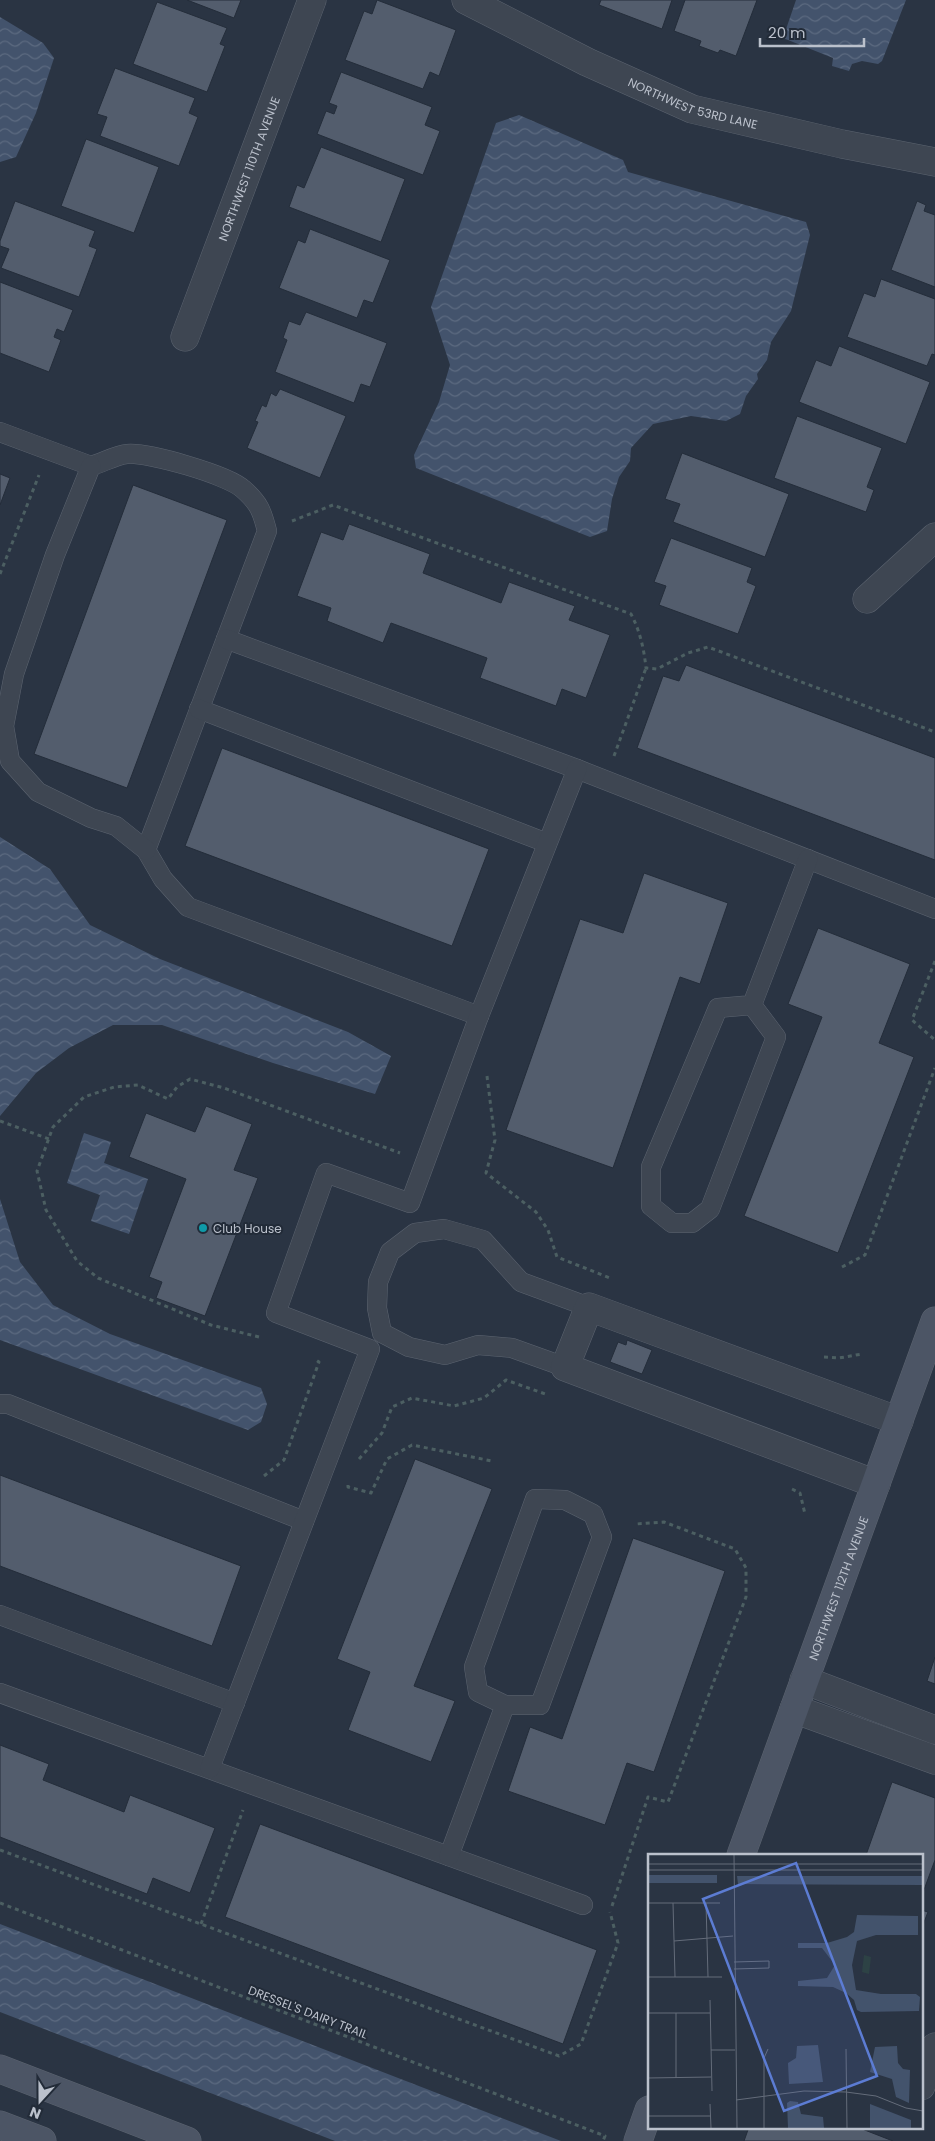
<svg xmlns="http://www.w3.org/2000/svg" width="935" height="2141" viewBox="0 0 935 2141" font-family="Poppins,sans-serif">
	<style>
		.water { fill: url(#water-waves) }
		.building { fill: #535d6d; stroke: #242d3a }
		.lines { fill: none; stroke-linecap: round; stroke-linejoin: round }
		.lane-casing { stroke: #5c6470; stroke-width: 20 }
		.street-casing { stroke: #5c6470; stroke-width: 29 }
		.secondary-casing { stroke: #5c6470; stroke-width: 29 }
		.path { stroke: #4c5f62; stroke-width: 3; stroke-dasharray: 4 4; stroke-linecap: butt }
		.lane { stroke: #3e4652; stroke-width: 19 }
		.street { stroke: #3e4652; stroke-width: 28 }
		.secondary { stroke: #4c5565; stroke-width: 28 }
		.culture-dot { fill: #0f9aa8; stroke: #222b38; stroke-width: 2 }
		.labels { text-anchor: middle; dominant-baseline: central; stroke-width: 4; stroke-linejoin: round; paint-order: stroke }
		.street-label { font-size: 12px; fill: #bbc1cc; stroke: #222b38 }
		.poi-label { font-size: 12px; fill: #bbc1cc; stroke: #222b38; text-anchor: start }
		.inset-road { fill: none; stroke: #646c7a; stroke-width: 1 }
		.view { fill: #5c7cd3; fill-opacity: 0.15; stroke: #5c7cd3; stroke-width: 2.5 }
		.inset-edge { fill: none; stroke: #bbc1cc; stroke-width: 2.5 }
	</style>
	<defs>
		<pattern id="water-waves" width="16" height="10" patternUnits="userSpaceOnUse" patternTransform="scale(1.25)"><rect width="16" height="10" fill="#43536c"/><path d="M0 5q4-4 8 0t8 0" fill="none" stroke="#5c6a80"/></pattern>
	</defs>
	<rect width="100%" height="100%" fill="#2a3443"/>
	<g class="water">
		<path d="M796 0H906L882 61 878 64 862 61 852 64 849 71 832 66 833 58 783 38Z"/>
		<path d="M0 17 43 43 54 58 36 113 16 157 0 162Z"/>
		<path d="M519 115 623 160 628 172 806 222 810 235 791 311 771 342 767 360 757 374 758 379 746 396 740 414 726 421 691 416 653 424 631 448 630 461 619 477 612 499 607 531 590 537 416 468 414 455 439 402 450 365 431 307 496 123Z"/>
		<path d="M0 837 50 869 90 925 160 959 348 1032 391 1056 375 1094 273 1063 162 1025H113L69 1048 36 1073 0 1116V1123Z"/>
		<path d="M84 1133 111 1142 104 1163 148 1179 129 1234 91 1221 100 1195 67 1183Z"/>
		<path d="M0 1199 20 1262 53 1305 110 1334 261 1388 267 1404 261 1422 248 1430 0 1340Z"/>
		<path d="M0 1924 561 2141H335L0 2012Z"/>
	</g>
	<g class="building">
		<path d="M187 0H241L234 18Z"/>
		<path d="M377 0 456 30 439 76 430 72 423 89 345 60 364 11 372 14Z"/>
		<path d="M601 0H672L662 29 599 5Z"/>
		<path d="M685 0H757L736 56 720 50 718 53 699 46 701 41 674 31Z"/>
		<path d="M157 2 227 28 220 44 225 46 207 92 133 64Z"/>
		<path d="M115 68 195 98 189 113 198 117 179 166 100 136 107 117 97 114Z"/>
		<path d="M341 72 432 107 425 125 440 131 423 175 317 134 326 111 334 114 337 106 329 103Z"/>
		<path d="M86 139 159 167 134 233 61 206Z"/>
		<path d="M321 147 405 179 381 242 289 207 297 185 304 188Z"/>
		<path d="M15 201 95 231 89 246 97 249 79 297 1 268 9 249 0 246V241Z"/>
		<path d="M917 201 926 205 924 211 935 215V287L891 270Z"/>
		<path d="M310 229 390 260 373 303 364 300 357 318 279 288 298 240 305 243Z"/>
		<path d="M881 279 935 299V355L932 354 927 366 847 337 864 293 875 297Z"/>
		<path d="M0 282 73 310 64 332 57 329 54 337 61 340 49 372 0 353Z"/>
		<path d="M306 312 387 343 370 387 361 384 354 403 275 372 287 340 283 338 289 321 300 325Z"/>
		<path d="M839 346 930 382 906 444 799 402 816 360 831 366Z"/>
		<path d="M280 389 346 416 320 478 247 448 258 422 255 421 262 405 266 407 271 393 276 396Z"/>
		<path d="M797 416 882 448 867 487 874 490 866 512 774 478Z"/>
		<path d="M682 453 789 494 765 557 673 522 680 504 665 499Z"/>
		<path d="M0 474 10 478 0 505Z"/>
		<path d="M133 485 227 520 127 788 34 754Z"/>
		<path d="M349 524 430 554 423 573 501 603 509 582 575 606 569 620 610 635 586 698 562 689 556 706 480 678 487 658 391 623 383 643 327 621 331 608 297 596 321 532 343 540Z"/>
		<path d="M671 538 752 568 747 582 756 586 738 634 659 605 666 586 654 582Z"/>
		<path d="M686 665 935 758V860L637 748 663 676 679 681Z"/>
		<path d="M222 748 489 849 452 946 185 846Z"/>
		<path d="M644 873 728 903 700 984 680 977 613 1168 506 1130 580 919 623 933Z"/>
		<path d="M818 928 910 964 879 1043 914 1057 838 1253 744 1216 822 1017 788 1004Z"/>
		<path d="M206 1106 252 1124 234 1170 258 1178 205 1316 156 1298 162 1282 149 1277 186 1179 129 1157 146 1113 195 1132Z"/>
		<path d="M627 1340 652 1350 642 1374 610 1362 618 1342 626 1345Z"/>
		<path d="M415 1459 492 1489 414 1686 455 1701 431 1762 348 1730 370 1672 337 1659Z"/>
		<path d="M0 1475 241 1566 212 1646 0 1566Z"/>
		<path d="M633 1538 725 1571 654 1772 627 1763 605 1825 508 1791 530 1727 562 1739Z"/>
		<path d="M935 1657V1684L927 1681Z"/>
		<path d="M0 1745 49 1764 43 1780 124 1812 130 1795 215 1828 190 1893 153 1878 147 1894 0 1837Z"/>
		<path d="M892 1782 935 1798V1860L921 1898V1855H866Z"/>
		<path d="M260 1824 597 1950 563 2044 225 1917Z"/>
		<path d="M921 1910 928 1912 921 1930Z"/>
		<path d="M749 2127H857L893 2141H744Z"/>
	</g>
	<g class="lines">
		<defs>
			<g id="lane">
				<path d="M0 432 91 466C102 463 116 455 127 454 148 452 228 475 243 489 259 503 262 511 267 531L146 850 163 879 188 907 479 1016"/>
				<path d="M91 466 55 555 14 674 4 726 10 761 38 792 91 818 116 826 146 850"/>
				<path d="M226 639 577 769 935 909"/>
				<path d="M199 709 547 843"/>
				<path d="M752 1005 776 1037 710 1209 692 1223H672L651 1206V1167L718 1008 752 1005 808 859"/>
				<path d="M565 1367 512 1348 478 1345 445 1355 409 1347 382 1333 377 1308 378 1282 390 1252 415 1233 444 1229 483 1240 521 1282 589 1307"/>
				<path d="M0 1404H8L304 1521"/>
				<path d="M0 1615 235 1703"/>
				<path d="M0 1693 583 1905"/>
				<path d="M210 1768 370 1349 276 1313 326 1173 410 1203 479 1016 577 769"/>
				<path d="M449 1856 505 1705H540L602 1537 593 1514 565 1500 535 1499 474 1667 478 1692 505 1705"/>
			</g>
			<g id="street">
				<path id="s1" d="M466 0 587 62 692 109 842 144 935 162"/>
				<path id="s2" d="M185 337 312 0"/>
				<path d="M867 599 935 537"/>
				<path d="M876 1484 565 1367 589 1307 899 1421"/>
				<path d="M804 1680 935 1730"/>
				<path d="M794 1709 935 1760"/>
				<path d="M921 2086 935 2047"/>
			</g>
			<g id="secondary">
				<path id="s3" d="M741 1855 935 1321"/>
				<path d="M0 2069 187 2141"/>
				<path d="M0 2125 42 2141"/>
				<path d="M638 2141 649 2110"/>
			</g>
		</defs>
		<use href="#lane" class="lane-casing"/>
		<use href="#street" class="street-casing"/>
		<use href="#secondary" class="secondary-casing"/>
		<g class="path">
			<path d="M292 521 333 505 631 614C640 631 644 649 646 668L657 669 688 653 708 647 935 732"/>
			<path d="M0 574 39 475"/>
			<path d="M614 756 646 668"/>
			<path d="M935 961 912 1020 935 1040"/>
			<path d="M487 1076 495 1140 486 1173 536 1212 548 1230 557 1257 610 1278"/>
			<path d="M0 1121 49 1139"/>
			<path d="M842 1267 865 1255 935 1068"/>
			<path d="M259 1337 211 1325 98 1278 77 1261 46 1210 37 1171 53 1127 84 1097 114 1087 138 1085 168 1099 177 1087 190 1079 224 1088 400 1153"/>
			<path d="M824 1357 839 1358 862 1354"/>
			<path d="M359 1459 382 1433 392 1407 412 1398 454 1406 484 1398 506 1380 548 1395"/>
			<path d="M264 1476 284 1460 319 1362 316 1360"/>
			<path d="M348 1485V1487L371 1493 387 1459 412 1445 492 1461"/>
			<path d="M792 1489 800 1493 805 1514"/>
			<path d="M0 1850 559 2056 581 2044 618 1943 610 1912"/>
			<path d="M0 1903 605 2136 603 2141"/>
			<path d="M612 1906 648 1797 668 1802 746 1597V1568L735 1549 664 1522 636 1524"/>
			<path d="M201 1924 243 1810"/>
		</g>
		<use href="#lane" class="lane"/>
		<use href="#street" class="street"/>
		<use href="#secondary" class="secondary"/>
	</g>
	<circle class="culture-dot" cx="203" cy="1228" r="5"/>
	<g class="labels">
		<g class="street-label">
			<text stroke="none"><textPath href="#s1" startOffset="250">NORTHWEST 53RD LANE</textPath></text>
			<text stroke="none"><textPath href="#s2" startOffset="180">NORTHWEST 110TH AVENUE</textPath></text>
			<text stroke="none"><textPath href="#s3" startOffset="284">NORTHWEST 112TH AVENUE</textPath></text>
			<text transform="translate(308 2012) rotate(21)">DRESSEL'S DAIRY TRAIL</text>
		</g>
		<g class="poi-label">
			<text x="213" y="1228">Club House</text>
		</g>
	</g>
	<g transform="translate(648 1854)">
		<rect width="275" height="275" fill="#2a3443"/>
		<path d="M216 101 223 103 221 120 214 118Z" fill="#2d4245"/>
		<path d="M0 21H69V29H0ZM89 22H275V31L90 30ZM209 61 270 62V81H228L209 87 204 111 208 136 233 140H268L272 143 271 157 213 158 209 156 206 146 198 139 185 133 150 132V127L179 124 187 111 174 94H150V89H179L199 83 206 78ZM170 191 175 228 141 230 140 209 148 204 149 192ZM249 192 250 209 255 215 262 216 261 249 248 243 244 225 222 218 227 193ZM142 247 150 248 153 260 175 263 176 274H140L139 249ZM222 250 263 266V274H222Z" fill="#43536c"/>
		<path class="inset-road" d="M86 1 89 274M0 10H275M0 16H275M0 49H72M25 49 27 123M58 49 60 123M26 87 85 82M86 108 121 107V114L86 115M0 123H74M62 146 64 237M0 159H62M198 195 199 274M63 196H87M0 224 63 223M28 224V159M88 246 156 237 198 238 228 242 258 254 275 257M62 250 63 274M0 262H63M116 274V204L120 195"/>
		<path class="view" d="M148 9 229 222 136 257 55 45Z"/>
		<rect width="275" height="275" class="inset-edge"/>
	</g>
	<g transform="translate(40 2101) rotate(201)" stroke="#222b38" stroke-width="4" paint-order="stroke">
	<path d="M0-4L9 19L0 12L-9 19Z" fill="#bbc1cc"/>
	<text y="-8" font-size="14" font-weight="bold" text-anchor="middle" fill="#bbc1cc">N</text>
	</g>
	<path d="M760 38v8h104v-8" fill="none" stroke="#bbc1cc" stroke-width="2.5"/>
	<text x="768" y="38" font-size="15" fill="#bbc1cc" stroke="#222b38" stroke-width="4" paint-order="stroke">20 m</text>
</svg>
